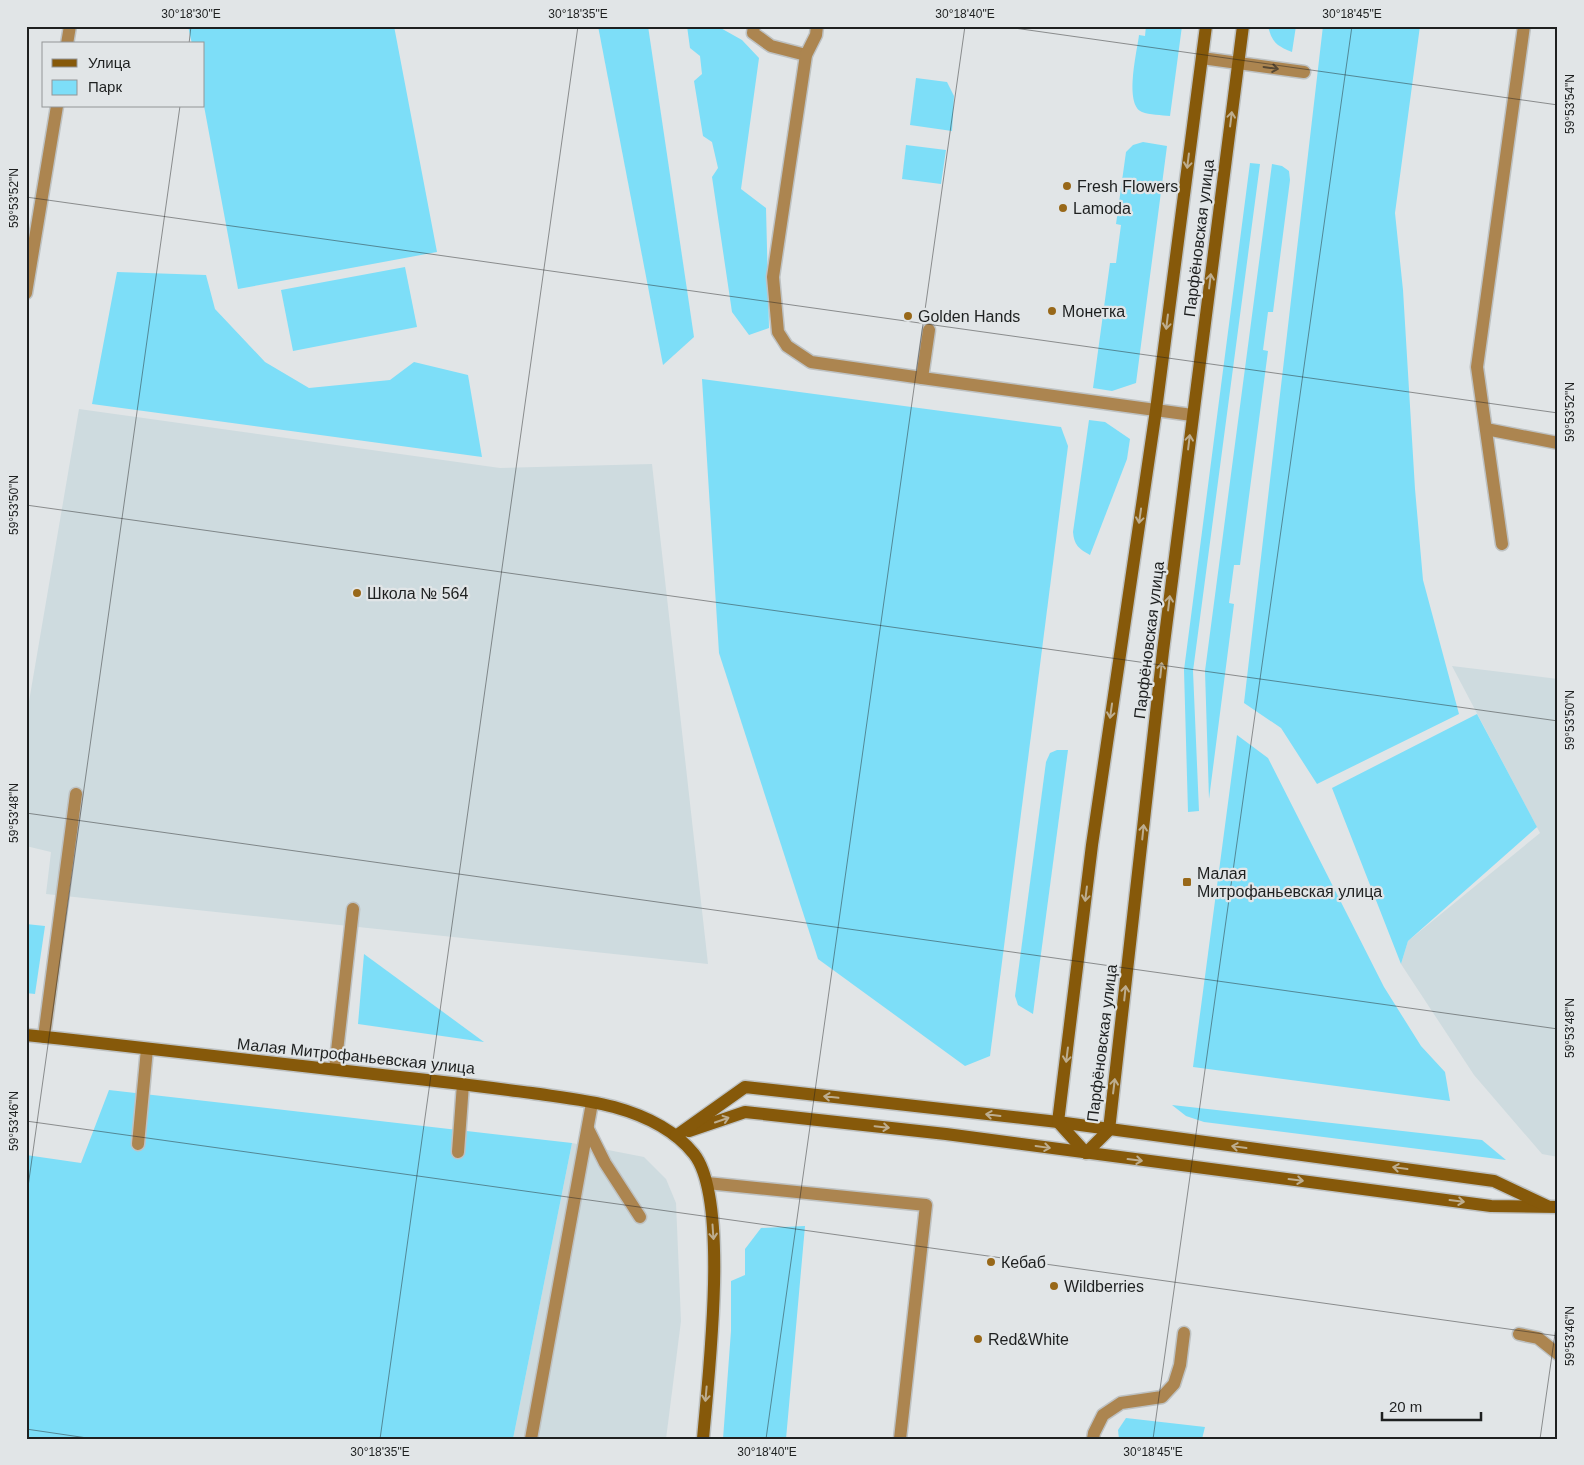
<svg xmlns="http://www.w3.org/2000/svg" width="1584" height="1465" viewBox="0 0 1584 1465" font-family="Helvetica,sans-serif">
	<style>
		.built { fill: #cedbdf }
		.green { fill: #7ddef8 }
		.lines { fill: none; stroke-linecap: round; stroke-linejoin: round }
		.lane-casing { stroke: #bec2c3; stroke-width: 15 }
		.secondary-casing { stroke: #bec2c3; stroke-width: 15 }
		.lane { stroke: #ac8550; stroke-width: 12 }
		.secondary { stroke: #86590a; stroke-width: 12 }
		.oneway { stroke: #574833 }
		.oneway2 { stroke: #bdad8f }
		.ticks { fill: none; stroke: #1e2020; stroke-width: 1; stroke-opacity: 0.45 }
		.poi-dot { fill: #986819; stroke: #e1e5e7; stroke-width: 2 }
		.labels { text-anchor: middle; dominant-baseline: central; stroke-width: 4.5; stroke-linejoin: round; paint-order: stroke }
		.poi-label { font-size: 16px; fill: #1e2020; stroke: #e1e5e7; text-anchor: start }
		.street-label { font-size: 16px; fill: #1e2020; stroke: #e1e5e7 }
		.neatline { fill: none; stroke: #1e2020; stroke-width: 2 }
		.ticks-label { font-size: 12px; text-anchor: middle; fill: #1e2020 }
	</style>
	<rect width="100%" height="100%" fill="#e1e5e7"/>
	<g class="built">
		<path d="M79 409 500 468 652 464 708 964 46 894 51 852 26 846V719Z"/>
		<path d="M1452 666 1558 679V1157L1542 1154 1474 1075 1401 964 1408 941 1540 833Z"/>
		<path d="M572 1143 644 1157 666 1179 676 1203 681 1321 666 1439H513Z"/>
	</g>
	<g class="green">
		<path d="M188 26H394L437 252 238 289 204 106V44H192Z"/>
		<path d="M598 26H648L694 337 663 365Z"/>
		<path d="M687 26H717L742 40 759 58 741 189 766 208 769 328 749 335 732 312 712 177 718 168 712 142 703 136 694 81 702 74 700 56 690 48Z"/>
		<path d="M1146 26H1182L1170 116C1162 115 1149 115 1142 112 1124 104 1137 52 1139 35L1145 36Z"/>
		<path d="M1268 26H1296L1292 52C1277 46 1272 43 1268 26Z"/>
		<path d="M1323 26H1420L1395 213 1403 290 1415 489 1423 580 1459 714 1317 784 1281 728 1244 703Z"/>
		<path d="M916 78 947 82 954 96 952 131 910 125Z"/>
		<path d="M1143 142 1167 146 1136 383 1112 391 1093 388 1110 263H1116L1121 225 1116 224 1126 152 1133 145Z"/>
		<path d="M906 145 946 150 941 184 902 179Z"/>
		<path d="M1250 163 1260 164 1193 671 1199 811 1188 812 1184 670Z"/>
		<path d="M1272 164 1282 166 1289 171 1290 180 1273 312H1268L1263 350 1268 351 1240 565H1234L1229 603 1234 604 1209 799 1205 671Z"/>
		<path d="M405 267 417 327 293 351 281 290Z"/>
		<path d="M117 272 206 275 215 309 265 362 309 388 390 380 414 362 468 375 482 457 92 404Z"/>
		<path d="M702 379 1061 427 1068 446 990 1056 965 1066 818 959 719 653Z"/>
		<path d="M1089 420 1105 422 1130 439 1127 459 1090 555C1079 549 1074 545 1073 532Z"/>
		<path d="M1477 714 1537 827 1408 941 1401 964 1332 788Z"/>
		<path d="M1237 735 1268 758 1384 987 1421 1046 1445 1072 1450 1101 1193 1067Z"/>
		<path d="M1057 750H1068L1033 1014 1018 1005 1015 996 1046 762 1050 753Z"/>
		<path d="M26 924 45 926 35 994 26 993Z"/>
		<path d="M364 954 484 1042 358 1024Z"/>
		<path d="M109 1090 572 1143 513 1439H26V1155L81 1163Z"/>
		<path d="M1172 1105 1482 1140 1506 1160 1204 1122 1186 1116Z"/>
		<path d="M805 1226 786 1439H723L731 1331V1281L745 1275V1249L761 1228Z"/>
		<path d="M1126 1418 1205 1427 1202 1439H1119L1118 1430Z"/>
	</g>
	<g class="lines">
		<defs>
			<g id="lane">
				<path d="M754 26 753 33 771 46 806 55"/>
				<path d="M817 26 816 35 806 55 773 277 778 332 787 346 811 362 922 378 1192 415"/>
				<path d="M67 44 70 26"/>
				<path d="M1202 58 1304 72"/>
				<path d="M26 293 57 106"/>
				<path d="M922 378 929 330"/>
				<path d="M1486 429 1558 443"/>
				<path d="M1502 544 1477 367 1524 26"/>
				<path d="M44 1037 76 794"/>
				<path d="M335 1069 353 909"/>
				<path d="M588 1129 605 1163 640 1217"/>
				<path d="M138 1144 147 1049"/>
				<path d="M458 1152 463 1084"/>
				<path d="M707 1183 926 1205 900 1439"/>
				<path d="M1519 1334 1538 1338 1558 1354"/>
				<path d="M531 1439 592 1103"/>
				<path d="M1093 1439 1094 1433 1103 1415 1121 1403 1162 1397 1174 1384 1180 1365 1184 1333"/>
			</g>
			<g id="secondary">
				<path d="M26 1035C148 1048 270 1062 391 1076 439 1081 485 1087 532 1093 559 1097 588 1100 614 1107 643 1115 675 1130 694 1154 730 1200 708 1378 703 1439"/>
				<path d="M689 1131 745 1112 946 1134 1491 1206 1558 1207"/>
				<path d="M676 1136 745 1087 1058 1122 1494 1181 1547 1206"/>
				<path d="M1086 1153 1058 1122 1092 845 1156 410 1206 26"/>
				<path d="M1086 1153 1109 1130 1163 651 1243 26"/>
			</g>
		</defs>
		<use href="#lane" class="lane-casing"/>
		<use href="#secondary" class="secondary-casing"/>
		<use href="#lane" class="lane"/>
		<use href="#secondary" class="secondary"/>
	</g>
	<defs><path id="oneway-shaft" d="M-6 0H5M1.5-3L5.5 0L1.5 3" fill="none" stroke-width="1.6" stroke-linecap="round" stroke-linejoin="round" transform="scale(1.25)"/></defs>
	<use class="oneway" href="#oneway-shaft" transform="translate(1271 68) rotate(8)"/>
	<g class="oneway2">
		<use href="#oneway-shaft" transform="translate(1231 119) rotate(-83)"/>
		<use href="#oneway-shaft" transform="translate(1188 161) rotate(97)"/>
		<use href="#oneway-shaft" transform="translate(1210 281) rotate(-83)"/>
		<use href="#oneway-shaft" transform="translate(1167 322) rotate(97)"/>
		<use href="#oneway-shaft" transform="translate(1189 442) rotate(-83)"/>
		<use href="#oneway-shaft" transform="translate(1140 516) rotate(98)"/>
		<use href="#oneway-shaft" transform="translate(1169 603) rotate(-83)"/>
		<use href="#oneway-shaft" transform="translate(1161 670) rotate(-84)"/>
		<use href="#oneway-shaft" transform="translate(1111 711) rotate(98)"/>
		<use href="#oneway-shaft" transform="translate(1143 832) rotate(-84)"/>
		<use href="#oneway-shaft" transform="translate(1086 894) rotate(97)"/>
		<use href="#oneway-shaft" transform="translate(1125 993) rotate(-84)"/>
		<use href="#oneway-shaft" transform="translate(1067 1055) rotate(97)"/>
		<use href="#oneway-shaft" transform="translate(1114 1086) rotate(-83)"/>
		<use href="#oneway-shaft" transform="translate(831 1097) rotate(-174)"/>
		<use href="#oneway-shaft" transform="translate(993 1115) rotate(-173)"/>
		<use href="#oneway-shaft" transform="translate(722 1120) rotate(-19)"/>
		<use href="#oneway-shaft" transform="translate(882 1127) rotate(6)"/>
		<use href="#oneway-shaft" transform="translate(1043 1147) rotate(8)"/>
		<use href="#oneway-shaft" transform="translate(1239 1147) rotate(-172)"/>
		<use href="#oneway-shaft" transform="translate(1135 1160) rotate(7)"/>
		<use href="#oneway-shaft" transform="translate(1400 1168) rotate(-172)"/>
		<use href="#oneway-shaft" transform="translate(1296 1180) rotate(7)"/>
		<use href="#oneway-shaft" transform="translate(1457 1201) rotate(7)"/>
		<use href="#oneway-shaft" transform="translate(713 1232) rotate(86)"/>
		<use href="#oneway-shaft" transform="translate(706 1394) rotate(95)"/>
	</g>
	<path class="ticks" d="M1000 26 1558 105M189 44 191 26M26 197 1558 413M26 505 1558 721M26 813 1558 1029M26 1121 1558 1336M26 1201 180 106M26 1429 94 1439M380 1439 578 26M766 1439 965 26M1153 1439 1352 26M1540 1439 1558 1313"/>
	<g class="poi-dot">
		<circle cx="1067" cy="186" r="5"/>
		<circle cx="1063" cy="208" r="5"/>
		<circle cx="1052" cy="311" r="5"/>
		<circle cx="908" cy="316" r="5"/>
		<circle cx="357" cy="593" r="5"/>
		<rect x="1182" y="877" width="10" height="10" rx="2.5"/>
		<circle cx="991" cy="1262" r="5"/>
		<circle cx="1054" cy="1286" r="5"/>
		<circle cx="978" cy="1339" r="5"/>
	</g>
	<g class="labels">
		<g class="poi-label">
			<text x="1077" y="186">Fresh Flowers</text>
			<text x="1073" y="208">Lamoda</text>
			<text x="1062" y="311">Монетка</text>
			<text x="918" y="316">Golden Hands</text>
			<text x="367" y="593">Школа № 564</text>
			<text x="1197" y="873">Малая<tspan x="1197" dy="18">Митрофаньевская улица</tspan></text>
			<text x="1001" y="1262">Кебаб</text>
			<text x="1064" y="1286">Wildberries</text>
			<text x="988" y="1339">Red&amp;White</text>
		</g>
		<g class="street-label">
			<text transform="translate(1199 238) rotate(-83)">Парфёновская улица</text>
			<text transform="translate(1149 640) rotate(-83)">Парфёновская улица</text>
			<text transform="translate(1102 1043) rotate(-83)">Парфёновская улица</text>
			<text transform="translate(356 1056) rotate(6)">Малая Митрофаньевская улица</text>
		</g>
	</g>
	<rect width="1584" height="1465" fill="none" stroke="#e1e5e7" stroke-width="55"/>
	<rect x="42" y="42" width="162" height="65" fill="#e1e5e7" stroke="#939697"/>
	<rect x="52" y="59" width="25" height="8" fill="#86590a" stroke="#939697"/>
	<text x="88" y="68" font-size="15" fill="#1e2020">Улица</text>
	<rect x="52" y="80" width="25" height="15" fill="#7ddef8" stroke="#939697"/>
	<text x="88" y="92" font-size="15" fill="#1e2020">Парк</text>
	<path d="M1382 1412v8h99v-8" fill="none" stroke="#1e2020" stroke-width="2.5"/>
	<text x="1389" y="1412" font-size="15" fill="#1e2020" stroke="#e1e5e7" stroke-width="4" paint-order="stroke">20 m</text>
	<rect x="28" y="28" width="1528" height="1410" class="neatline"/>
	<g class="ticks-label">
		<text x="191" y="18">30°18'30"E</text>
		<text x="578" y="18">30°18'35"E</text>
		<text x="965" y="18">30°18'40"E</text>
		<text x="1352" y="18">30°18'45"E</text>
		<text transform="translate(1570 104) rotate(-90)" y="4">59°53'54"N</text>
		<text transform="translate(14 198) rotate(-90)" y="4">59°53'52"N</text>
		<text transform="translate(1570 412) rotate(-90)" y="4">59°53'52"N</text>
		<text transform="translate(14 505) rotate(-90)" y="4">59°53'50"N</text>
		<text transform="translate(1570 720) rotate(-90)" y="4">59°53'50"N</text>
		<text transform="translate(14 813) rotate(-90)" y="4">59°53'48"N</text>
		<text transform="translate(1570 1028) rotate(-90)" y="4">59°53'48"N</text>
		<text transform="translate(14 1121) rotate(-90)" y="4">59°53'46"N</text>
		<text transform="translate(1570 1336) rotate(-90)" y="4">59°53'46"N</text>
		<text x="380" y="1456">30°18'35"E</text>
		<text x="767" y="1456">30°18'40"E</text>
		<text x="1153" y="1456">30°18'45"E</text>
	</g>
</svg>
